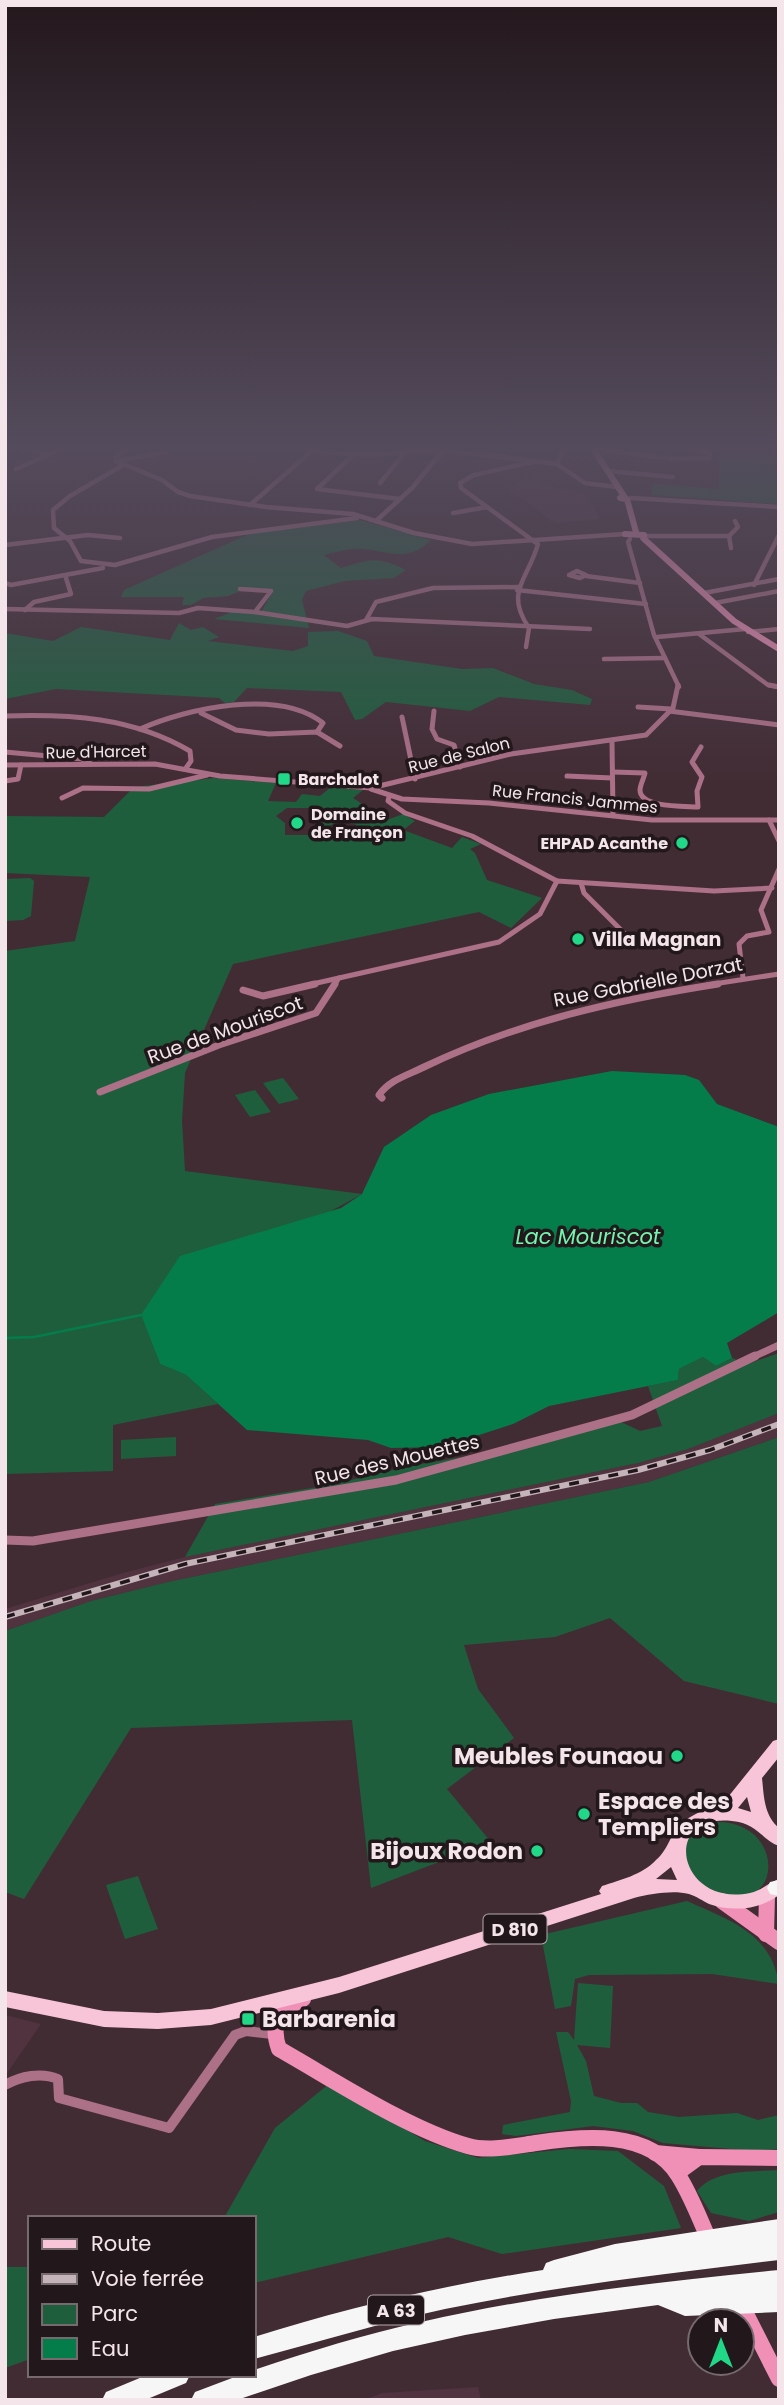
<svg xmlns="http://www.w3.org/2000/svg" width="784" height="2405" viewBox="0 0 784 2405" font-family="Poppins,sans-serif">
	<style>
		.built { fill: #50333e }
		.green { fill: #1f5e3d; fill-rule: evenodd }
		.water { fill: #047d4b }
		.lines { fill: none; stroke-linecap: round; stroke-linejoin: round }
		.stream { stroke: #047d4b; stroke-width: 2.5 }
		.street-far4 { stroke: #ac7087; stroke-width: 4.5 }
		.street-far3 { stroke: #ac7087; stroke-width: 5 }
		.street-far2 { stroke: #ac7087; stroke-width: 7 }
		.street-far1 { stroke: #ac7087; stroke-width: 9 }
		.street { stroke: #ac7087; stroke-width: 10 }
		.secondary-far1 { stroke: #f090b6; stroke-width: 6 }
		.secondary { stroke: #f090b6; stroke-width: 16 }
		.primary { fill: #f8c5d8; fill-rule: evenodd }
		.highway { fill: #f6f6f6; fill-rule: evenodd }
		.rail-casing { stroke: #c4b3b9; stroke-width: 6 }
		.rail { stroke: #22181c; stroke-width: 3.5; stroke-dasharray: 10; stroke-linecap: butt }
		.poi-dot { fill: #20d887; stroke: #22181c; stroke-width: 2.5 }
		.labels { text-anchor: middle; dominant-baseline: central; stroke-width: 7; stroke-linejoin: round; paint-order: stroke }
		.far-street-label { font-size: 16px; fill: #f4e5ea; stroke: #22181c }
		.far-poi-label { font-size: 16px; font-weight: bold; fill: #f4e5ea; stroke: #22181c; text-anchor: start }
		.shield { fill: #22181c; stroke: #b5a8ac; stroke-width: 2 }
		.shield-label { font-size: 18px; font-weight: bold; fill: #f4e5ea }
		.poi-label { font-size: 19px; font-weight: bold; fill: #f4e5ea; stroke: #22181c; text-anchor: start }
		.street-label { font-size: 19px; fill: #f4e5ea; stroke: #22181c }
		.water-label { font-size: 21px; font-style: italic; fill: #74f4ad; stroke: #22181c }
		.near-poi-label { font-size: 23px; font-weight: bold; fill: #f4e5ea; stroke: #22181c; text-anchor: end }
	</style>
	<rect width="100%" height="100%" fill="#422c34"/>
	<g class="built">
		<path d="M531 475H537L536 480 561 490 568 488 588 496 600 519 555 523 509 489Z"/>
		<path d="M779 1413V1437L649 1482 168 1582 91 1601 5 1631V1609L123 1573 185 1557 638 1463 688 1449Z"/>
		<path d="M5 2015 41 2024 5 2076Z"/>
		<path d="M478 2387 481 2400H364L382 2393Z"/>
	</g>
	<g class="green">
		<path d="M719 447H779V504L652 495 653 484 719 489Z"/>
		<path d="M360 520 431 540C404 567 381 546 352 549 342 550 333 553 324 555L341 568C371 559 377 556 406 570L394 578 345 581 306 591 302 600 309 628 214 619 232 612H261L273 591 243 590 228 596 203 598 191 605H182L184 597H121L124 590 249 534Z"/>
		<path d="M179 623 191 630 203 627 219 637 208 641 293 651 308 646V632L338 631 367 641 374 656 462 669 493 668 534 684 572 690 592 699 590 705 499 697 470 711 386 702 362 719 355 720 341 692 247 688 234 702 225 703 219 698 56 689 5 699V633L53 641 81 627 170 640Z"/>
		<path d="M214 778 276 783 268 801 296 802 302 794 320 796 331 787 363 790 353 798 387 820 403 814 415 821 403 830 452 848 462 837 481 844 470 849 475 853 487 880 542 898 511 928 479 912 233 964 185 1073 182 1121 185 1171 362 1194 141 1315 160 1364 186 1375 218 1404 113 1425V1471L5 1474V951L75 941 90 877 5 873V816L104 817 134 787ZM287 808H310L323 814V827L346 821 357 825 349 833 334 828 316 829 315 835H285V823L276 816Z"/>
		<path d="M30 878 34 881 31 916 23 920 5 921V879Z"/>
		<path d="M283 1078 299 1099 279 1104 263 1083Z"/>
		<path d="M255 1090 271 1112 250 1117 235 1095Z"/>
		<path d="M779 1353V1413L688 1449 638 1463 185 1557 215 1504 330 1485 410 1466 537 1444 619 1421 640 1431 662 1426 648 1386 678 1380 679 1369 703 1357 716 1366 732 1358 748 1364Z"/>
		<path d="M176 1437V1456L121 1459V1440Z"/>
		<path d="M779 1437V1704L684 1681 610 1618 555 1637 464 1645 478 1689 514 1738 447 1789 491 1842 371 1888 352 1720 131 1728 24 1899 5 1892V1631L91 1601 168 1582 649 1482Z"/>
		<path d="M716 1822C784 1821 784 1910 726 1895 719 1894 711 1893 705 1889 698 1884 692 1876 686 1870 684 1841 685 1831 716 1822Z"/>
		<path d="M138 1876 158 1929 125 1939 106 1885Z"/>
		<path d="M687 1901C729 1920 771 1933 779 1984L712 1974 589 1975 575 1979 571 2006 555 2009 541 1935Z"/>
		<path d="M578 1983 613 1986 610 2048 577 2045 586 2061 594 2096 621 2103H637L648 2112 679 2117 737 2113 758 2120 779 2115V2149L755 2151 663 2143 633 2131 593 2126 516 2136 502 2134 503 2125 570 2112 571 2101 556 2032H568L574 2040Z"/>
		<path d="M330 2083 425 2141 478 2158 569 2149 618 2151 664 2186 681 2228 502 2254 448 2237 254 2283V2218H224L275 2128Z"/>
		<path d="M779 2170V2212L749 2221 711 2213 697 2191C715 2169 753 2172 779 2170Z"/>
		<path d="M5 2267H30V2359L5 2368Z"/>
	</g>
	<path class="water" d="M612 1071 685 1075 699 1080 717 1104 779 1127V1312L727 1343 732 1358 716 1366 703 1357 679 1369 678 1380 549 1406 513 1424 442 1447 391 1448 368 1440 247 1430 186 1375 160 1364 141 1315 180 1256 341 1208 362 1194 384 1147 431 1115 489 1094Z"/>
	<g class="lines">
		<path class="stream" d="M5 1338 34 1337 141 1315"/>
		<g class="street-far4">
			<path d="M22 447 48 454"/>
			<path d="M128 447 116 457V461L162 480 178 492 190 496 266 507 353 514 414 533 472 544 625 534"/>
			<path d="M595 449 674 459 709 458V453L690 447"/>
			<path d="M311 451 373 455 418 450 461 452 557 464 585 483 617 487"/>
			<path d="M354 454 317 489 400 499"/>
			<path d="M117 461 167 452"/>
			<path d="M533 462 474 475 460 483 461 488 535 542"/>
			<path d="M557 464 564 447"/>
			<path d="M123 465 70 496 53 510 54 528 70 541 81 561 115 565 212 537 357 518"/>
			<path d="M16 469 66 447"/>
			<path d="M608 471 673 477"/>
			<path d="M380 483 406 451"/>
			<path d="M631 498 779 507"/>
			<path d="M250 505 315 448"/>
			<path d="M453 513 487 507"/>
			<path d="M376 521 413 487 443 450"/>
			<path d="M645 536H729L738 527 735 521"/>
			<path d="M729 536 731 548"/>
			<path d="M630 539 628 542 654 635 679 687"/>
			<path d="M5 545 88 535 120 538"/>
			<path d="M577 571 586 575 580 578 569 575Z"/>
			<path d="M586 576 640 583"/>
			<path d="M5 583 11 585 103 568"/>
			<path d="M754 585 779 535"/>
			<path d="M240 589 271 591 255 612"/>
			<path d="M517 590 646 604"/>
			<path d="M704 593 779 579"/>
			<path d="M715 603 779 591"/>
			<path d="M5 609 179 613 198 608 255 612 347 626 372 619 590 629"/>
			<path d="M25 610 34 602 71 594 66 578"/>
			<path d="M366 620 376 602 433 588 519 587"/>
			<path d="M748 632 779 629"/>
			<path d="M699 634 768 685 779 687"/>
			<path d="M657 637 745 629"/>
			<path d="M526 647 529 628C504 591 528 580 538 544L535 542"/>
			<path d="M604 659 665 658"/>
		</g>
		<g class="street-far3">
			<path d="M769 685 779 687"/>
			<path d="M638 707 671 709"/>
			<path d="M434 711 432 729 437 739 454 745 460 767"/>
			<path d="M669 711 779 725"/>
			<path d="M201 713 236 730 269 734 317 732 340 746"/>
			<path d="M5 716C71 714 132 717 190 751L191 761 186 768"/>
			<path d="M402 717 415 779"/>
			<path d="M140 729C188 708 279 688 323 723L317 732"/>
			<path d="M612 742 613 815"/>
			<path d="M5 752 82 759 91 764"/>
			<path d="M5 765 155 764 220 776 371 788 511 754 646 735 673 708 678 685"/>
			<path d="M613 772 645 773C644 778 640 785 640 790 640 808 685 806 698 807L697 791 702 777 692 762 701 747"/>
			<path d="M567 776 612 778"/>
			<path d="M5 781 18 779 21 765"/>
			<path d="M371 789 402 799 489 803 652 820H779"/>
			<path d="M389 797 388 801 405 813 472 836 557 881"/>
			<path d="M62 798 83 788 149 789 207 775"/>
			<path d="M769 820 779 841"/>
			<path d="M581 883 584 893 632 941"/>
			<path d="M743 978 739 944 747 936 769 932 761 910 779 869"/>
			<path d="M308 985 339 978"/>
			<path d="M334 985 339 978 499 942 540 914 557 881 714 891 772 888"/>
			<path d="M707 985 779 974"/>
		</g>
		<g class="street-far2">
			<path d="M243 990 263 996 315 984"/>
			<path d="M100 1092 219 1045 316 1013 335 984"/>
			<path d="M382 1098 379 1095C389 1080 408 1075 424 1067 518 1022 616 1000 718 984"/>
			<path d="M751 1358 779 1345"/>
		</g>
		<path class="street-far1" d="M5 1540 33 1541 396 1480 632 1415 755 1356"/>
		<path class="street" d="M5 2085C21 2076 41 2072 58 2079L59 2098 169 2128 235 2035 246 2031 272 2034"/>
		<g class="secondary-far1">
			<path d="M592 447 624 496 620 498 627 499 636 532"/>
			<path d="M625 534 644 535 643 538 734 621 779 649"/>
		</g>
		<g class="secondary">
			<path d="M722 1901 779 1942"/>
			<path d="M766 1934 767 1896"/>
			<path d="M303 1999C279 2010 270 2024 279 2049 334 2080 408 2129 468 2146 488 2152 515 2146 536 2143 582 2136 649 2129 678 2175 691 2195 700 2220 710 2242"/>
			<path d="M655 2153 699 2157"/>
			<path d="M677 2173 699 2157 779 2158"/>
			<path d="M739 2300 779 2379"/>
		</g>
		<path class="primary" d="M779 1739V1757L762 1778C764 1797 764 1815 779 1828V1846C762 1840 757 1823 732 1821 659 1813 679 1908 750 1893 761 1891 768 1883 779 1879V1895C759 1910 732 1912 709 1904 703 1901 696 1896 689 1894 672 1890 651 1894 634 1898L339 1993 211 2025 158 2029 104 2027 5 2007V1991L104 2011 158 2013 211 2009 339 1977 601 1894 599 1891 602 1886C620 1880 642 1875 656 1860 663 1854 667 1846 671 1838 682 1818 699 1810 720 1807L773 1741ZM747 1797 751 1812 738 1808ZM671 1867 677 1880 656 1879Z"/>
		<g class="highway">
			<path d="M779 1880V1896L770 1894 767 1888 770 1882Z"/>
			<path d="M779 2219V2260C667 2274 555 2286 445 2309 380 2323 318 2342 254 2359V2337C349 2307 445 2285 543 2270L546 2263 554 2260 615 2244Z"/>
			<path d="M779 2270V2312L685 2316 658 2305 554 2319 465 2335 393 2351 311 2375 237 2400H191L195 2392 240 2375H254V2370L257 2369C311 2351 365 2334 421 2322 538 2295 659 2282 779 2270Z"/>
			<path d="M147 2375H190L186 2383 145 2400H102L106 2392Z"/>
		</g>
		<defs>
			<path id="rail" d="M5 1617 185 1564 638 1470 710 1450 779 1424"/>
		</defs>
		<use href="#rail" class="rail-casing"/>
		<use href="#rail" class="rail"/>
	</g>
	<linearGradient id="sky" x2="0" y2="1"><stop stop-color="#24181d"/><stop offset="0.57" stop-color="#544b5c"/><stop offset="1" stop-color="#544b5c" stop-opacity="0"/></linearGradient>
	<rect width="784" height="784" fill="url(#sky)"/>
	<g class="poi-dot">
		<rect x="277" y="772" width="14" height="14" rx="3.5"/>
		<circle cx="297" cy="823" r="7"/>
		<circle cx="682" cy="843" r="7"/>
		<circle cx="578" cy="939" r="7"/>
		<circle cx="677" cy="1756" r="7"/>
		<circle cx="584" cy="1814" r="7"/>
		<circle cx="537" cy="1851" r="7"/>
		<rect x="241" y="2012" width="14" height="14" rx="3.5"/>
	</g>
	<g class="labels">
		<g class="far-street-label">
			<text transform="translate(96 752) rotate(-1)">Rue d'Harcet</text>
			<text transform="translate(459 755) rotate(-14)">Rue de Salon</text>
			<text transform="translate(575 799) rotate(6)">Rue Francis Jammes</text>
		</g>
		<g class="far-poi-label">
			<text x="298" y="779">Barchalot</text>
			<text x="311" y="814">Domaine<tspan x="311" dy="18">de Françon</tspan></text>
			<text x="668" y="843" text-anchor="end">EHPAD Acanthe</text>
		</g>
		<g class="shield">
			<rect x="483.5" y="1914.5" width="63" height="29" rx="5"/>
			<rect x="368" y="2295.5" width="56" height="29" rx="5"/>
		</g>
		<g class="shield-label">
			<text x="515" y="1929">D 810</text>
			<text x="396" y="2310">A 63</text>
		</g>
		<g class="poi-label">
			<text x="592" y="939">Villa Magnan</text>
		</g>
		<g class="street-label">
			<text transform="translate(648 982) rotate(-11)">Rue Gabrielle Dorzat</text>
			<text transform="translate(225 1030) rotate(-20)">Rue de Mouriscot</text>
			<text transform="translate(397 1460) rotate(-13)">Rue des Mouettes</text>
		</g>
		<g class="water-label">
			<text x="588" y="1236">Lac Mouriscot</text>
		</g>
		<g class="near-poi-label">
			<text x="663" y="1756">Meubles Founaou</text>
			<text x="598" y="1801" text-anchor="start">Espace des<tspan x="598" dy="26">Templiers</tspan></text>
			<text x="523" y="1851">Bijoux Rodon</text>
			<text x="262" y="2019" text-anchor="start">Barbarenia</text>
		</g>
	</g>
	<rect width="784" height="2405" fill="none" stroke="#f4e5ea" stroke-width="14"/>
	<rect x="28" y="2216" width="228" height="161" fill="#22181c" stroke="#766a6e" stroke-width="2"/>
	<rect x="42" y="2239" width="35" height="10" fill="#f8c5d8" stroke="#766a6e" stroke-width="2"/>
	<text x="91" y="2251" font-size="21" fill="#f4e5ea">Route</text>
	<rect x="42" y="2274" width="35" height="10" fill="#c4b3b9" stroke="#766a6e" stroke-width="2"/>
	<text x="91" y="2286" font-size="21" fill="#f4e5ea">Voie ferrée</text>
	<rect x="42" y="2304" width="35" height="21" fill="#1f5e3d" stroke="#766a6e" stroke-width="2"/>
	<text x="91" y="2321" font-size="21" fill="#f4e5ea">Parc</text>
	<rect x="42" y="2338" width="35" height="21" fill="#047d4b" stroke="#766a6e" stroke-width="2"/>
	<text x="91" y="2356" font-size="21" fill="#f4e5ea">Eau</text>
	<g transform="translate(721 2342)"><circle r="33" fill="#22181c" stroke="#766a6e" stroke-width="2"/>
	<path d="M0-5L12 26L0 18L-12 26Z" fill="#20d887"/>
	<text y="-10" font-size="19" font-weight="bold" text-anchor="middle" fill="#f4e5ea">N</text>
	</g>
</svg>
